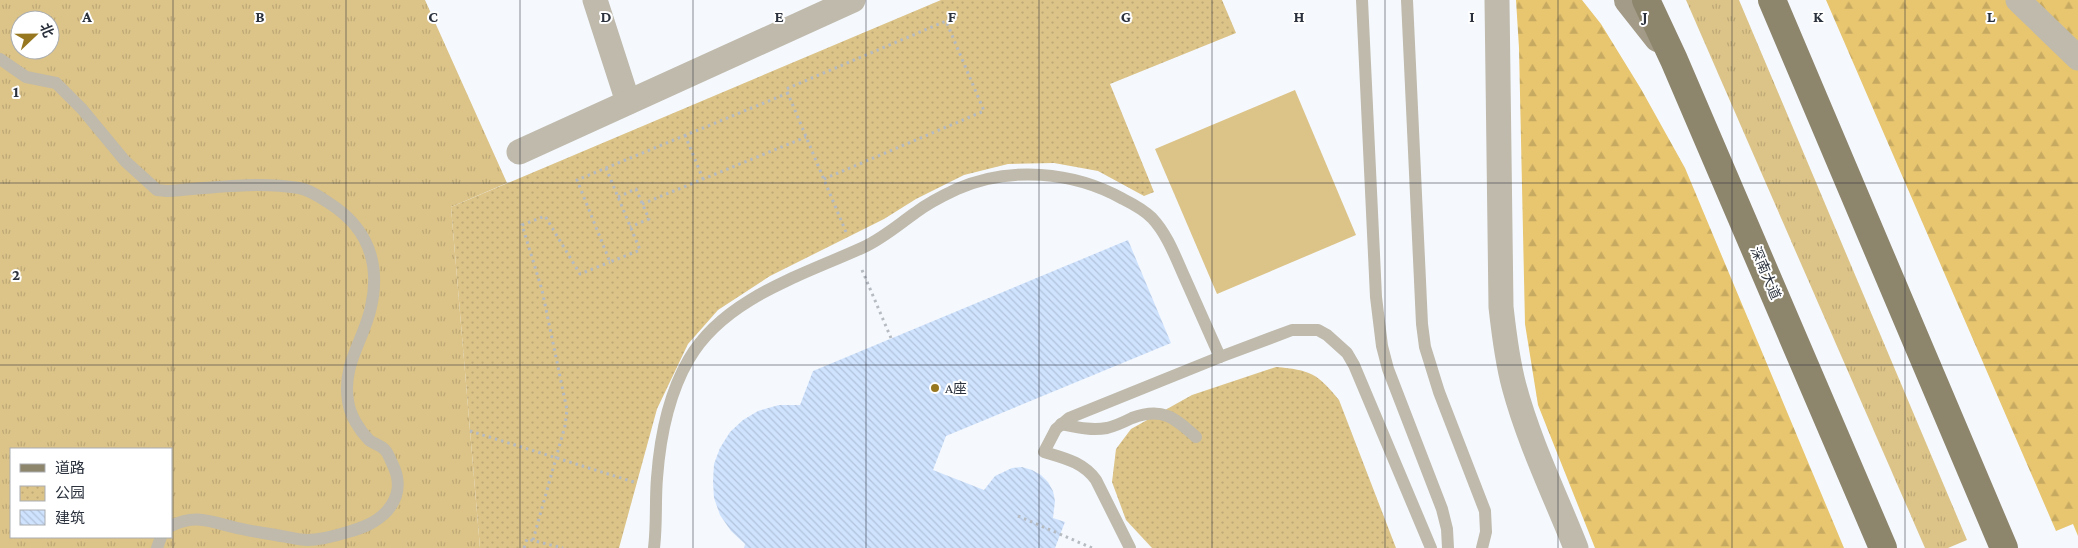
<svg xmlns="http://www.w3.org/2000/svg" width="2078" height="548" viewBox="0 0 2078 548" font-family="'Crimson Pro','Noto Sans SC',serif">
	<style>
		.grass { fill: url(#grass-tufts); fill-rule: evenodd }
		.forest { fill: url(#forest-firs) }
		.park { fill: url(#park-dots) }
		.pitch { fill: #dcc388 }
		.building { fill: url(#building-back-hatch) }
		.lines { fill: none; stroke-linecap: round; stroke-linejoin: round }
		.path { stroke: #b6bbc2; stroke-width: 3; stroke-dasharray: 2.5 4; stroke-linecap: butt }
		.lane { stroke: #bfbaac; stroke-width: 12 }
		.street { stroke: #bfbaac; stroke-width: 25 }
		.secondary { stroke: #a39b87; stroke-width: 28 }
		.primary { stroke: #8e856d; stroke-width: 28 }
		.grid { fill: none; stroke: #2b323d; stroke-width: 1; stroke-opacity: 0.55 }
		.poi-dot { fill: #977820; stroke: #fff; stroke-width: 2 }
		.labels { text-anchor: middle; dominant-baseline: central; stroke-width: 4; stroke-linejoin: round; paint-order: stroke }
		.street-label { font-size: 14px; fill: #2b323d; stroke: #fff }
		.poi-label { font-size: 14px; fill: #2b323d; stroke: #fff; text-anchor: start }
		.grid-label { font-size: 16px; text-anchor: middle; font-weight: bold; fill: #2b323d; stroke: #fff; stroke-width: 4; stroke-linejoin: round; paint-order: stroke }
	</style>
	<defs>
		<pattern id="grass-tufts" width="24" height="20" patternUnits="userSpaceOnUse" patternTransform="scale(1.25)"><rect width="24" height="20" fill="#dcc388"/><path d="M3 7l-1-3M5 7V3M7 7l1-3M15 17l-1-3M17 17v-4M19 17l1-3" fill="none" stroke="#bda876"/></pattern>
		<pattern id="forest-firs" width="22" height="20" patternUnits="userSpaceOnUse" patternTransform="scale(1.25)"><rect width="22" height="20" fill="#e8c56f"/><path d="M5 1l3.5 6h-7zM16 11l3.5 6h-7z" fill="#c7aa61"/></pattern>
		<pattern id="park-dots" width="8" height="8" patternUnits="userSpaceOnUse" patternTransform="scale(1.25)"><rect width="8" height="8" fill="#dcc388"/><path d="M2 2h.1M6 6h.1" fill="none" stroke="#bda876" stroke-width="1.8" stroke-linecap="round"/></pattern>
		<pattern id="building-back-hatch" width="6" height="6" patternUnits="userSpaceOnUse" patternTransform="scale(1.25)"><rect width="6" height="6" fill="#cfe3fe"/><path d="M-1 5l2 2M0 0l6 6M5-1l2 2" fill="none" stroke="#b2c3db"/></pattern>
	</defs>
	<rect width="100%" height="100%" fill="#f5f9fe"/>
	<g class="grass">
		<path d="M0 0H425L507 183 451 207 480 548H0ZM20 20H50V50H20ZM11 449H171V537H11Z"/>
		<path d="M1686 0H1739L1967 540 1948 548H1925Z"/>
	</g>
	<g class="forest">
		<path d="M1516 0H1582L1601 24 1641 89 1685 168 1844 548H1595L1538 405 1525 324 1519 48Z"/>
		<path d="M1826 0H2078V536L2073 524 2056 531Z"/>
	</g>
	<g class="park">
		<path d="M941 0H1222L1236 33 1110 84 1154 192 1144 196 1098 171 1054 163 1008 164 964 175 916 199 884 219 770 276 718 310 688 344 657 409 619 548H480L451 207Z"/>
		<path d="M1276 367C1310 370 1317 373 1339 400L1396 548H1152L1126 520 1112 482 1116 449 1131 429 1192 395Z"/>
	</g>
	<path class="pitch" d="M1295 90 1356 235 1217 294 1155 149Z"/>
	<path class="building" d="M1128 240 1171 343 946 436 933 470 984 490 995 476 1012 468 1022 467 1032 470 1041 475 1048 482 1053 491 1055 501 1053 518 1065 522 1055 548H744L745 544 731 531 720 515 714 498 713 481 714 464 720 448 730 432 743 420 758 411 779 405H800L813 371Z"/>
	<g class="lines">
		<g class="path">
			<path d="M685 135 703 179"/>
			<path d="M606 168 640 250 610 262 577 180 606 168 788 93"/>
			<path d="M824 179 984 111 946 21 786 89 846 232"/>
			<path d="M618 197 636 189 649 219 630 227"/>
			<path d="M642 204 806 137"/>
			<path d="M862 270 891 338"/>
			<path d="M470 431 637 483"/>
			<path d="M1018 516 1092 548"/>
			<path d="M533 540 565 426 567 410 542 290 522 225 545 216 580 274 610 262"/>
			<path d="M524 548 527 539 563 548"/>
		</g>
		<g class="lane">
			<path d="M1362 0 1376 297 1382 346 1388 369 1442 509 1447 529 1448 548"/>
			<path d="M1407 0 1422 324 1425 347 1439 392 1485 511 1486 532 1482 548"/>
			<path d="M0 59 26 77 56 83 82 109 125 161 157 190 167 191C210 188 256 181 299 188 310 190 320 197 329 203 367 227 381 263 371 307 364 340 342 364 348 401 350 415 359 430 369 440 374 444 381 445 385 450 388 453 390 459 392 463 401 481 400 496 387 511 376 523 362 528 348 532 335 536 320 540 307 540 298 540 289 537 281 536 265 533 248 531 233 527 209 521 195 514 171 526"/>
			<path d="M1061 424C1076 427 1091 431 1107 428 1115 426 1124 422 1132 418 1162 407 1174 417 1196 437"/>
			<path d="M157 548 161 537"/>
			<path d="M654 548C657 524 655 501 657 478 660 437 668 395 689 359 724 298 803 275 864 247 883 238 898 225 915 213 928 203 942 196 957 189 1009 166 1073 171 1123 199 1133 204 1144 210 1152 218 1167 234 1175 256 1184 276 1196 303 1208 330 1220 357"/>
			<path d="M1130 548 1096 480C1083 462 1064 458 1044 452L1056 429 1069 418 1220 357 1292 330H1318L1327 335 1347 353 1354 365 1431 548"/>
		</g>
		<g class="street">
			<path d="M595 0 628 102"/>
			<path d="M1497 0 1501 307C1504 334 1507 360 1514 386 1529 442 1555 495 1576 548"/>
			<path d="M2018 0 2078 58"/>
			<path d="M519 152 853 0"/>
		</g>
		<path class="secondary" d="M1628 0 1658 38"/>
		<g class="primary">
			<path d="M1646 0 1674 60 1883 548"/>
			<path d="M1772 0 2004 548"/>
		</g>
	</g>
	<path class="grid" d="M173 0V548M346 0V548M520 0V548M693 0V548M866 0V548M1039 0V548M1212 0V548M1385 0V548M1558 0V548M1732 0V548M1905 0V548M0 183H2078M0 365H2078"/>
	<circle class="poi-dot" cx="935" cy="388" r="5"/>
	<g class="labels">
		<g class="street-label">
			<text transform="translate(1766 273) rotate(67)">深南大道</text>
		</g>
		<g class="poi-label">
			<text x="945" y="388">A座</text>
		</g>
	</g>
	<g class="grid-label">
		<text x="87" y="22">A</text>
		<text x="260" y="22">B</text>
		<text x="433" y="22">C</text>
		<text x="606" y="22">D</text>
		<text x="779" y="22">E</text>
		<text x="952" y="22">F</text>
		<text x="1126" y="22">G</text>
		<text x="1299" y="22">H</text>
		<text x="1472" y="22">I</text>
		<text x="1645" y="22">J</text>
		<text x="1818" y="22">K</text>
		<text x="1991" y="22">L</text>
		<text x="16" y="97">1</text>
		<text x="16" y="280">2</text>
	</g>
	<rect x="10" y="448" width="162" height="90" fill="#ffffff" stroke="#aaadb1"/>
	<rect x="20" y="464" width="25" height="8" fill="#8e856d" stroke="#aaadb1"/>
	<text x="55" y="473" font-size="15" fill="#2b323d">道路</text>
	<rect x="20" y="486" width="25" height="15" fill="url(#park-dots)" stroke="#aaadb1"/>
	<text x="55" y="498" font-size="15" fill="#2b323d">公园</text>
	<rect x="20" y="510" width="25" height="15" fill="url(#building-back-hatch)" stroke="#aaadb1"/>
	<text x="55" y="523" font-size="15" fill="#2b323d">建筑</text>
	<g transform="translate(35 35) rotate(68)"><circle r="24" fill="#ffffff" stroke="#aaadb1"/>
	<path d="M0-4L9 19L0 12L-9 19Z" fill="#977820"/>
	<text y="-8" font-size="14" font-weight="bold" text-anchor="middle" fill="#2b323d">北</text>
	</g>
</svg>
